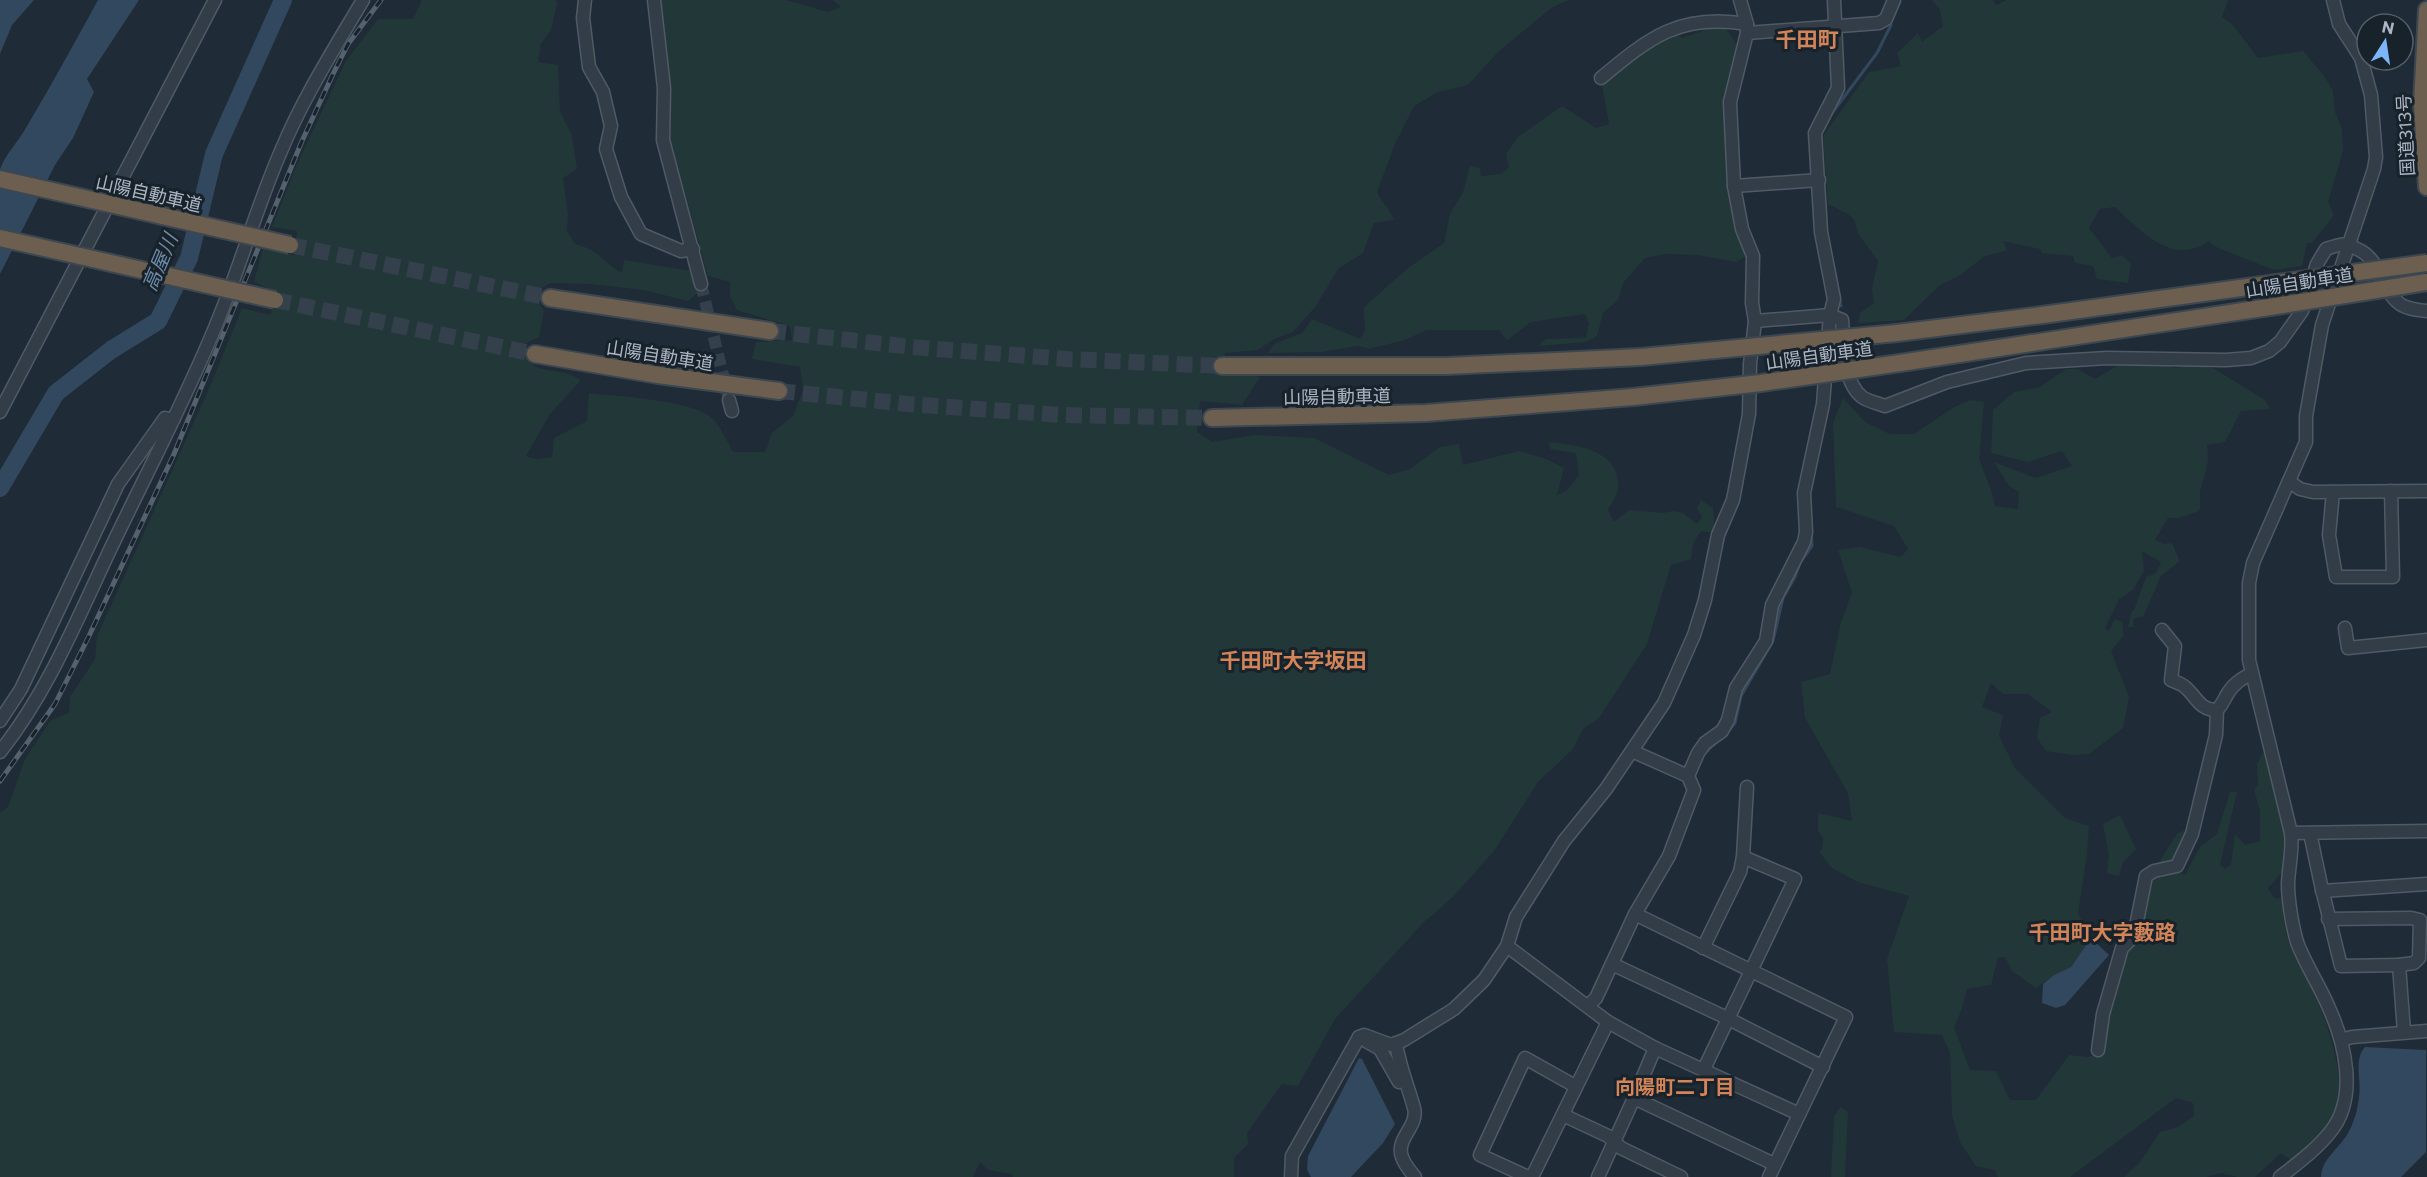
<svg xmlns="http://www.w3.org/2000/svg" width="2427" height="1177" viewBox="0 0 2427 1177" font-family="Commissioner,'Noto Sans JP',sans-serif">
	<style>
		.green { fill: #223838 }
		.water { fill: #32485e }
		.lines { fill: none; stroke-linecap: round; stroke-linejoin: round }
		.stream { stroke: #32485e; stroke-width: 3 }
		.river { stroke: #32485e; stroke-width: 18 }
		.minor-tunnel { stroke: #34404b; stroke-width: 12; stroke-dasharray: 12 6; stroke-linecap: butt }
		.highway-tunnel { stroke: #34404b; stroke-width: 16; stroke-dasharray: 16 8; stroke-linecap: butt }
		.minor-casing { stroke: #505a65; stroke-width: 15 }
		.highway-casing { stroke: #3d4751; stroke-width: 20 }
		.minor { stroke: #333d47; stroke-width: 12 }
		.highway { stroke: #6d5f4f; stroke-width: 16 }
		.rail-casing { stroke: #54616e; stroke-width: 5 }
		.rail { stroke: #18222b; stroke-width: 3; stroke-dasharray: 9; stroke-linecap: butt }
		.highway-bridge-casing { stroke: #3d4751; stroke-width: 20; stroke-linecap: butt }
		.highway-bridge { stroke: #6d5f4f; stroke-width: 16 }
		.labels { text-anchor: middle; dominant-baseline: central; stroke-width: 6; stroke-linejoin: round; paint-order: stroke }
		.street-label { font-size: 18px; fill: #acb7c4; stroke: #18222b }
		.water-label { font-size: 20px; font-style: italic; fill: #6d8ba9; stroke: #18222b }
		.neighbourhood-label { font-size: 20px; font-weight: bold; fill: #d38458; stroke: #18222b }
		.quarter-label { font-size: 21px; font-weight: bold; fill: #d38458; stroke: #18222b }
	</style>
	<rect width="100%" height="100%" fill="#1f2b36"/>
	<g class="green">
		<path d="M422 0H556L557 4 551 30 541 44 538 62 558 65 560 111 572 136 577 169 563 178 568 214 567 231 575 244C600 250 601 261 622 273L624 260 692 271 695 285 710 283 688 301 643 290 591 284 550 283 539 290 535 298 544 311 539 337 518 347C537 381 554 363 581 380L550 414 526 456 537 459 552 457 554 438 587 421 589 393C616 396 697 400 714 420 722 429 727 442 733 452H765L772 433 793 416 803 390 800 367 752 359 756 342 792 340 790 326 737 310 730 296V282L708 276 670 139V88L660 0H786L828 12 841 7 833 0H1569L1551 8 1498 52 1468 85 1438 92 1414 106 1395 144 1377 192C1382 203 1390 209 1394 220L1374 223 1363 253 1338 269 1316 306 1293 332 1274 339 1258 350 1225 353 1223 372 1260 377 1242 405 1200 401 1197 432 1212 442 1256 435 1314 438 1389 475 1410 469 1440 447 1459 444 1463 465 1519 451 1544 458 1564 468 1557 495 1566 491 1579 475 1576 453 1550 449 1549 442C1577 445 1622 450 1618 489 1617 495 1611 504 1608 510L1614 522 1629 510 1663 513 1673 511 1683 513 1697 524 1702 517 1697 508 1701 500 1713 508 1715 533 1701 531 1693 544 1691 559 1671 565 1647 644 1599 718 1583 729 1573 749 1538 782 1494 851 1453 897 1424 922 1335 1019 1298 1086 1282 1084 1247 1133 1248 1144 1234 1158V1177H1013L1011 1174 988 1170 980 1162 973 1177H0V813L8 807 25 759 51 720 69 713 70 697 95 659 97 636 209 389 242 308 270 315 282 294 254 282 263 248 294 255 297 231 272 227 298 162 346 61 378 19H413Z"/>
		<path d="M1932 0H1993L1996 5 2007 0H2228L2222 17 2233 25 2258 58 2303 51 2324 76 2333 91 2335 112 2342 129 2343 151 2328 202 2334 215 2312 243H2307L2302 266 2274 270 2216 247 2209 241C2172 267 2141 231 2115 207L2100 209 2089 228 2112 258 2122 255 2131 264 2128 283 2097 279 2093 266 2075 263 2073 256 2042 253 2040 249 2003 241 2007 250 1983 257 1962 274 1939 286 1904 320 1858 323 1860 313 1874 303 1872 289 1878 261 1859 235 1854 220 1848 214 1828 204 1823 136 1869 72 1901 66 1897 53 1918 33 1922 42 1943 26 1940 10Z"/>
		<path d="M1705 25H1723L1735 41 1737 50 1725 99 1734 222 1747 256 1736 262 1697 255 1666 254 1645 258 1623 283 1618 300 1603 313 1597 336 1586 342 1538 346 1546 339 1586 338 1589 323 1585 314 1531 322 1507 340 1499 330H1427L1405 340 1369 349 1358 346 1322 352 1268 353 1274 344 1302 333 1312 319 1360 339 1365 330 1364 307 1408 268 1444 243 1450 214 1463 192 1470 166 1480 168 1481 176 1501 174 1509 167 1506 154 1518 137 1562 106 1596 128 1609 124 1602 86 1642 50 1676 33 1682 38 1703 31Z"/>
		<path d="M2122 363 2158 364 2174 368 2193 365 2213 368 2265 400 2270 409 2241 411 2225 442 2207 445C2210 467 2204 473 2200 492 2199 499 2202 504 2199 511L2179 518H2168L2155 540 2164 544 2172 543 2180 561 2161 576 2143 617 2134 618 2133 627H2128L2132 611 2134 610 2146 577 2156 573 2161 562 2142 551 2144 571 2133 590 2119 599 2105 628 2109 631 2115 619 2122 622 2124 635 2111 651 2129 697 2123 728 2089 754 2072 755 2046 751 2037 738 2040 718 2052 712 2028 694H2003L1991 683 1982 707 2003 715 1999 736 2015 768 2065 818 2089 826 2087 855 2078 913 2091 938 2071 967 2054 975 2036 988 2012 971 2005 957 1998 958 1991 985 1967 989 1962 1008 1954 1027 1970 1070 1996 1071 2010 1100H2036L2069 1055 2089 1057 2102 1049 2116 970 2132 941 2146 880 2172 869 2185 875 2200 847 2217 834 2230 792H2237L2220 865 2225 869 2231 864 2235 834 2245 845 2260 841V811L2254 790 2258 785 2257 764 2264 751 2287 848 2284 870 2268 888 2274 898 2281 899C2283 912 2284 927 2288 939 2292 954 2301 967 2308 980 2324 1015 2349 1075 2335 1113 2327 1133 2307 1146 2292 1160L2281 1153 2255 1177H2238L2222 1173 2206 1177H2124L2141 1161 2160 1132 2178 1127 2194 1116 2193 1103 2176 1098 2070 1177H1998L1995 1170 1976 1166 1960 1142 1952 1115 1950 1053 1942 1035 1894 1032 1887 959 1909 896 1858 882 1832 868 1820 853C1823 845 1826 838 1818 832V813L1852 821 1848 793 1805 718 1801 682 1830 674 1841 622 1852 593 1838 550 1860 547 1901 557 1908 549 1894 526 1836 507 1833 423 1843 398 1865 422 1890 434H1914L1954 407 1970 400 1984 402 1979 459 1991 490 1995 506 2018 509 2019 492 2009 486 1994 462 2035 478 2072 466 2062 451 2028 462 1991 453 1993 410 2014 392 2040 387 2066 369H2078L2095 379Z"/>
		<path d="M2120 815 2136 849 2123 862 2119 876 2107 873 2109 855 2103 824Z"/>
		<path d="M2185 830 2188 835 2174 863 2156 867 2177 834Z"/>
		<path d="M1840 1107 1848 1112 1845 1177H1831L1834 1116Z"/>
	</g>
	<g class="water">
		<path d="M0 0H34L12 25 0 54Z"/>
		<path d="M98 0H139L87 79 94 92 73 138 55 165 0 274V169C6 153 19 141 27 126 52 84 75 42 98 0Z"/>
		<path d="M2091 938 2109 955 2065 1005 2056 1008 2042 1003 2043 984 2054 975 2071 967Z"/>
		<path d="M2365 1047 2426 1050V1152L2401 1177H2321C2322 1158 2339 1149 2348 1133 2354 1123 2358 1108 2359 1097 2362 1080 2353 1060 2365 1047Z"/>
		<path d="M1359 1058 1362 1059 1395 1124 1383 1143 1351 1177H1311L1307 1170 1308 1156Z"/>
	</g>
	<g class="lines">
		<g class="stream">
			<path d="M1829 117 1877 53 1891 25"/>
			<path d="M1831 255 1841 306"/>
			<path d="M1832 363 1835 346"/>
			<path d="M1726 734 1735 723 1741 696 1773 641 1783 598 1795 577 1800 563 1812 546 1811 523"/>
			<path d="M1706 752 1721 738"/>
		</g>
		<path class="river" d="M0 488 56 393 111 350 158 321 189 258 214 154 283 0"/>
		<path class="minor-tunnel" d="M701 284 729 400"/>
		<g class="highway-tunnel">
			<path d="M290 245 550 298"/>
			<path d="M275 300 535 354"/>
			<path d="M770 331 911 347 1067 359 1222 366"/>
			<path d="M779 391 908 404 1062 415 1212 418"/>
		</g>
		<defs>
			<g id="minor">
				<path d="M585 0 583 18 589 67 603 92 611 126 606 149 621 197 641 234 681 251 693 249"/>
				<path d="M654 0 664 88 663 140 701 284"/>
				<path d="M1747 33 1879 23 1886 19 1894 0"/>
				<path d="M1601 78C1650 37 1680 13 1747 24"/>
				<path d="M1734 186 1819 180"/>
				<path d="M1755 321 1830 315 1842 320C1844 343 1842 381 1862 397 1869 402 1878 403 1885 406L1947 382 2026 363 2107 358 2226 360 2251 358 2269 351 2280 342 2302 311 2317 264 2326 249C2343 243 2345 242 2361 251 2381 262 2381 290 2400 304 2407 309 2418 310 2427 311"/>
				<path d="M729 400 732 411"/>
				<path d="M0 412 215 0"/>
				<path d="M2289 481 2300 489 2313 492 2427 491"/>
				<path d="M2333 492 2329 535 2336 577H2393L2391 491"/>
				<path d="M2345 628 2348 648 2427 640"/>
				<path d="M2162 630 2175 646 2171 680C2176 682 2182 684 2185 687 2197 697 2199 710 2217 710 2223 704 2224 699 2228 693 2234 683 2243 678 2252 673"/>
				<path d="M0 721 21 689 118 484 165 418 173 420"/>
				<path d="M1632 751 1688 776"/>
				<path d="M0 752C47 693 76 622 108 554 144 478 184 403 216 325 240 268 256 208 281 151 303 98 334 49 363 0"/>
				<path d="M2291 833 2427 831"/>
				<path d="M2310 833 2321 885 2341 966 2399 965 2404 1032"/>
				<path d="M2322 891 2427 884"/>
				<path d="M1635 914 1846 1017 1769 1177"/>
				<path d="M2328 919 2411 918 2420 920 2419 958 2414 963 2399 965"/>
				<path d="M1507 946 1608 1022 1655 1048 1799 1114"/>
				<path d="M1703 948 1740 872 1743 857 1747 787"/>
				<path d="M1612 964 1727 1018 1823 1067"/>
				<path d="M1588 1006 1596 998 1635 914 1669 856 1694 790 1688 776 1698 753 1705 743 1722 731 1728 720 1736 688 1766 641 1772 605 1804 542 1806 532 1804 493 1823 404 1830 315 1834 299 1821 232 1815 133 1838 88 1834 0"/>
				<path d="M1359 1037 1364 1035 1391 1045 1404 1040 1454 1009 1484 980 1507 946 1516 917 1564 841 1606 789 1664 703 1694 635 1705 600 1718 535 1733 500 1749 414 1750 364 1755 321 1752 303 1753 256 1742 229 1734 186 1730 102 1747 33V24L1740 0"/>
				<path d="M2341 1040 2352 1037 2427 1031"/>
				<path d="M1366 1041 1380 1049 1399 1082"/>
				<path d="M1396 1044C1400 1068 1408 1086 1414 1108 1419 1126 1395 1139 1402 1157 1404 1164 1411 1172 1415 1177"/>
				<path d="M1655 1048 1634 1098 1774 1164"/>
				<path d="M2098 1050 2103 1014 2122 948 2134 936 2146 876 2154 871 2177 866 2192 834 2216 735 2217 710"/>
				<path d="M1704 1069 1795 879 1743 857"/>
				<path d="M1563 1115 1608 1136 1621 1148 1681 1177"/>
				<path d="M1291 1177 1292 1156 1359 1037"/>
				<path d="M1528 1177 1480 1155 1525 1058 1575 1086"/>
				<path d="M1532 1177 1608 1022"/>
				<path d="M1598 1177 1634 1098"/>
				<path d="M2280 1177C2298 1163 2317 1149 2331 1131 2358 1097 2345 1043 2329 1008 2320 986 2305 964 2297 942 2292 925 2288 900 2288 883 2289 865 2293 850 2291 833L2249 660V583L2253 563 2306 442V416L2322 325 2374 169 2376 157 2371 95 2361 58 2339 24 2333 0"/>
			</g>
			<g id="highway">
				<path d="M2427 10 2422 103 2427 187"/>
				<path d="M550 298 770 331"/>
				<path d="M1897 333 2042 315 2277 283"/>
				<path d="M535 354 658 375 779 391"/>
				<path d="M1900 363 2276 306"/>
				<path d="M1222 366H1446L1641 357"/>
				<path d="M1212 418 1426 413 1633 397"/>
			</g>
		</defs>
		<use href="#minor" class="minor-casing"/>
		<use href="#highway" class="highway-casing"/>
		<use href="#minor" class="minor"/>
		<use href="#highway" class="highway"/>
		<defs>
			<path id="rail" d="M0 781 55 704 89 636 174 454 302 141 333 74 348 44 381 0"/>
		</defs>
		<use href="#rail" class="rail-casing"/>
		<use href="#rail" class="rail"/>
		<defs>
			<g id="highway-bridge">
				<path d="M0 179 290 245"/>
				<path d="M0 238 275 300"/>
				<path d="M2277 283 2427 263"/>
				<path d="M2276 306 2427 282"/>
				<path d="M1641 357 1897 333"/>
				<path d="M1633 397 1761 383 1900 363"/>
			</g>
		</defs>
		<use href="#highway-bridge" class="highway-bridge-casing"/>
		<use href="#highway-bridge" class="highway-bridge"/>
	</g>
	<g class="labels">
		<g class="street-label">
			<text transform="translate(2405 135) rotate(-93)">国道313号</text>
			<text transform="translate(149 193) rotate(13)">山陽自動車道</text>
			<text transform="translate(2299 282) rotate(-9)">山陽自動車道</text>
			<text transform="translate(660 355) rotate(9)">山陽自動車道</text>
			<text transform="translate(1819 355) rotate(-8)">山陽自動車道</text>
			<text transform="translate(1337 396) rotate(-1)">山陽自動車道</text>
		</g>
		<g class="water-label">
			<text transform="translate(159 262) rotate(-67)">高屋川</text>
		</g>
		<g class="neighbourhood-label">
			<text x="1675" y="1086">向陽町二丁目</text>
		</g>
		<g class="quarter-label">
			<text x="1807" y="38">千田町</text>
			<text x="1293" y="659">千田町大字坂田</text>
			<text x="2102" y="931">千田町大字藪路</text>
		</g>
	</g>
	<g transform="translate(2385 42) rotate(12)"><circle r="28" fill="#18222b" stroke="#535e68" stroke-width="1.5"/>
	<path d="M0-4.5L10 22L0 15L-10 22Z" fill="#7db6f8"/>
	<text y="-9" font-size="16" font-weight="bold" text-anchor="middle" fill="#acb7c4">N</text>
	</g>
</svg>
